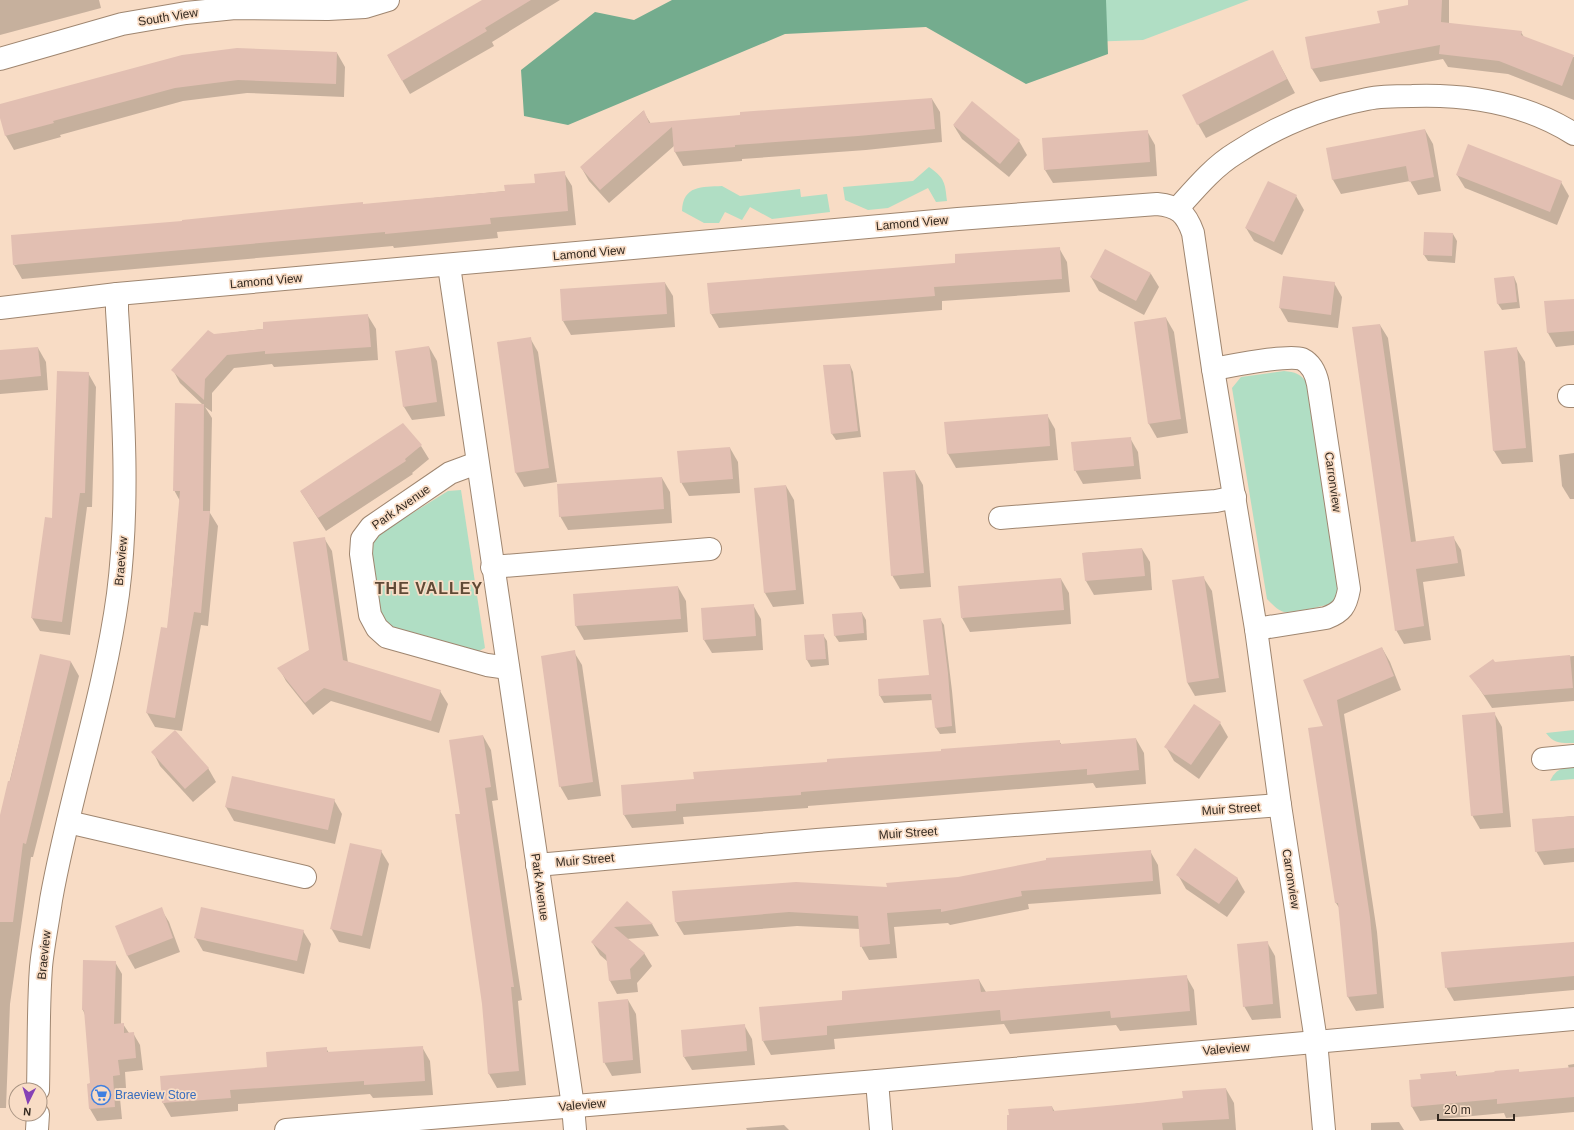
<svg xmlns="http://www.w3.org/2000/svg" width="1574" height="1130" viewBox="0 0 1574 1130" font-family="Helvetica,sans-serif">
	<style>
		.green { fill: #b0dec4 }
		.forest { fill: #74ac8e }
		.shadow { fill: #0003 }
		.building { fill: #e2bfb2 }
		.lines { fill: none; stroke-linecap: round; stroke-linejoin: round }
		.minor-casing { stroke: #9f8670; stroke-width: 24 }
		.minor { stroke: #fff; stroke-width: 22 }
		.labels { text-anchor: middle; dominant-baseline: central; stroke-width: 3.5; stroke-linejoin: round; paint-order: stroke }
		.street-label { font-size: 12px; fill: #332920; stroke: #f8dcc5 }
		.shop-label { font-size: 12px; fill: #366cbe; stroke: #f8dcc5; text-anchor: start }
		.district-label { font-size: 16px; font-weight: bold; letter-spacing: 1px; fill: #604a36; stroke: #f8dcc5 }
	</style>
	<rect width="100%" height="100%" fill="#f8dcc5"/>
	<g class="green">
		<path d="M999 0H1249L1143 40 1001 45Z"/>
		<path d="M929 167C945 178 945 183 947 201L936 202 928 188 888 208 868 210 845 200 843 187 913 181Z"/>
		<path d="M722 186 740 196 800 189 801 197 827 194 830 212 772 219 750 207 742 220 725 212 719 223H704L682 211C683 185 702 187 722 186Z"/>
		<path d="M1284 371C1295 372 1301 374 1307 383L1338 588C1338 594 1337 598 1333 602 1329 606 1289 613 1284 612 1277 610 1272 604 1267 599L1232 388 1241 377Z"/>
		<path d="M461 490 485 648 477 652 390 628 382 619 378 608 372 551 374 541 382 532 448 491Z"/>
		<path d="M1574 730V743C1561 743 1554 744 1546 733Z"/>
		<path d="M1574 767V779L1550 781C1556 769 1561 768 1574 767Z"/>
	</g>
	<path class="forest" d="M672 0H1106L1108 54 1026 84 926 27 785 34 568 125 524 116 521 70 595 12 634 20Z"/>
	<g class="shadow">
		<path d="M0 0H99L101 8 0 35Z"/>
		<path d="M486 0H560L492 42 494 46 410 94 388 56Z"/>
		<path d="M1409 0H1449V24L1521 32 1524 37 1574 57V100L1508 74 1448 67 1443 59 1320 82 1312 69 1307 38 1381 24 1409 6Z"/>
		<path d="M337 53 345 67 344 97 247 93 183 101 60 135 61 137 14 150 6 136 0 114V105Z"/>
		<path d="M1280 65 1295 93 1206 138 1198 124Z"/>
		<path d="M932 99 940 112 942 142 866 150 742 159V161L683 166 675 152 674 146 609 203 589 181 581 167 643 111 651 124Z"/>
		<path d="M973 103 1019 141 1027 155 1009 177 962 139 954 126Z"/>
		<path d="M1425 130 1433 144 1441 191 1418 195 1410 181 1341 194 1333 180 1327 149Z"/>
		<path d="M1147 131 1155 145 1157 176 1053 183 1045 170Z"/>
		<path d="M564 173 572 186 576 225 497 232 498 238 394 248 393 246 22 279 14 265 183 222 506 191 536 184Z"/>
		<path d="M1457 175 1561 182 1569 196 1557 225 1465 188Z"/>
		<path d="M1296 196 1304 210 1282 255 1254 241 1246 228Z"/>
		<path d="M1453 234 1457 241 1455 263 1428 261 1424 255Z"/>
		<path d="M1059 248 1067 262 1070 292 942 301V310L719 328 711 314 956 264Z"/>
		<path d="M1151 274 1159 287 1144 315 1099 291 1091 277Z"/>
		<path d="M1514 277 1517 284 1520 308 1502 310 1498 304Z"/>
		<path d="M665 283 673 296 675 327 571 335 563 321Z"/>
		<path d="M1334 283 1342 297 1338 328 1288 322 1280 308Z"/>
		<path d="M1574 300V345L1556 347 1548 333 1545 302Z"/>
		<path d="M368 316 376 329 378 360 274 367 272 364 234 368 212 393V412L205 407 212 418 210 513 218 526 208 626 201 625 182 731 155 727 147 713 168 629 180 501 174 490 203 405 180 383 173 370 213 335Z"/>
		<path d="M1166 318 1174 332 1188 433 1157 438 1149 424 1135 322Z"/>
		<path d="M1380 325 1388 338 1416 542 1453 537 1461 550 1465 576 1423 582 1431 640 1404 644 1396 630Z"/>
		<path d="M530 338 538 352 557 482 524 487 516 473 498 343Z"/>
		<path d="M429 347 437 361 445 416 412 420 404 407Z"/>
		<path d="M38 348 46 362 48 390 0 394V351Z"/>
		<path d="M1517 349 1525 362 1533 462 1502 464 1494 451Z"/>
		<path d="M850 365 853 372 861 437 836 440 832 434Z"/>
		<path d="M88 373 96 387 92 507H87L70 635 40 631 32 618 53 519Z"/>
		<path d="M1047 415 1055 429 1058 460 956 468 948 454 945 423Z"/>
		<path d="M1130 438 1138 452 1141 479 1083 484 1075 470Z"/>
		<path d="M421 446 429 459 412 473 413 474 326 531 301 492Z"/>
		<path d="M730 448 738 462 740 493 689 496 681 482Z"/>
		<path d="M1574 453V499H1570L1562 486 1559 455Z"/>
		<path d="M915 471 923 485 931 587 900 589 892 575Z"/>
		<path d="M662 478 670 492 672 523 568 530 560 516Z"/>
		<path d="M786 486 794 500 804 604 773 607 765 593Z"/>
		<path d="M324 538 332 551 348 663 440 691 448 704 439 733 331 701 313 715 286 681 279 668 310 650Z"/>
		<path d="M1142 549 1150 562 1152 590 1094 595 1086 581 1083 553Z"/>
		<path d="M1203 577 1212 591 1226 692 1195 696 1187 682Z"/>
		<path d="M1061 579 1069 593 1071 624 970 632 962 618Z"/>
		<path d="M678 587 686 601 688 632 584 640 576 626Z"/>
		<path d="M753 605 761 619 763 650 712 653 704 640Z"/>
		<path d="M862 613 866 620 867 640 839 642 835 636Z"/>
		<path d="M940 619 944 625 952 691 956 733 940 734 936 728 933 700 884 703 880 696 930 676Z"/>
		<path d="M823 635 827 641 829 665 811 667 807 660 805 636Z"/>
		<path d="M1382 648 1390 662 1401 690 1344 714 1377 932 1384 1008 1356 1011 1348 997 1340 909 1336 903 1324 727 1305 680Z"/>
		<path d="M574 652 582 665 601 796 568 800 560 786Z"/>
		<path d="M41 655 71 662 79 676 33 857H31L10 1004 6 1108H0V820Z"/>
		<path d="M1574 656V701L1492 708 1471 676 1495 663Z"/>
		<path d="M1494 713 1502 727 1511 827 1480 829 1472 815Z"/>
		<path d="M1220 723 1228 737 1199 779 1174 761 1166 747Z"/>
		<path d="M483 736 491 750 498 800 492 801 522 1000 518 1001 526 1085 497 1088 489 1074 483 1004 461 814Z"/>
		<path d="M1136 739 1144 753 1146 784 1096 788 1093 783 808 806V808L683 817 684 824 632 828 624 815 695 780 828 763 942 752 1059 741 1062 745Z"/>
		<path d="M153 752 208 768 216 782 193 802 160 766Z"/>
		<path d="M334 800 342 814 335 844 234 821 226 807Z"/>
		<path d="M1574 816V862L1544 865 1536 851 1533 820Z"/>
		<path d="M381 851 389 864 370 949 339 942 331 928Z"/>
		<path d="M1150 851 1158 865 1161 894 1028 904 1029 909 950 925 948 923 894 927 897 958 869 960 861 946 860 929 797 926 684 935 676 922 958 878 1047 861Z"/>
		<path d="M1178 875 1237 878 1245 892 1227 917 1186 889Z"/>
		<path d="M627 902 652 924 659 936 627 939 644 953 652 966 637 983 638 992 617 994 610 981 608 962 600 955 592 942Z"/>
		<path d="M161 909 169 922 180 952 135 969 127 955Z"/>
		<path d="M303 931 311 944 304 974 203 951 195 937Z"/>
		<path d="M1267 942 1275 956 1281 1018 1252 1020 1244 1006Z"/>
		<path d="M1574 942V990L1454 1001 1446 987Z"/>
		<path d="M115 962 122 974 121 1024H123L129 1033H133L140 1045 143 1070 125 1072 126 1088H119L122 1119 97 1121 90 1109 92 1084 85 1015 83 1010Z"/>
		<path d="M1186 976 1194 990 1197 1025 1120 1031 1116 1025 1010 1034 1004 1024 834 1039 835 1049 771 1055 763 1041 843 1001 979 980 986 992Z"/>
		<path d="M628 1000 636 1014 641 1073 612 1076 604 1062Z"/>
		<path d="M744 1025 752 1039 755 1065 692 1070 684 1057Z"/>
		<path d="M422 1047 430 1061 433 1095 373 1098 370 1094 238 1104V1111L171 1117 163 1103 326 1048 329 1053Z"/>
		<path d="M1574 1064V1112L1506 1118 1504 1113 1420 1121 1412 1107 1410 1081 1422 1080 1455 1072 1458 1077 1518 1070 1520 1073 1569 1069 1568 1065Z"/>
		<path d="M1226 1089 1234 1103 1236 1130H1011L1052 1107 1055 1112 1184 1099Z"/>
		<path d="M1399 1122 1404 1130H1371V1123Z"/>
		<path d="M784 1125 789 1130H747L746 1128Z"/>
	</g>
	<g class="building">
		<path d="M482 0H531L485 28 487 31 402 81 387 55Z"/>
		<path d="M1408 0H1442L1441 22 1522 31 1521 35 1574 55 1562 86 1499 61 1439 54 1440 45 1311 69 1305 37 1380 23 1377 11 1408 5Z"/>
		<path d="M237 48 337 52 336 84 238 80 175 88 53 121 54 123 5 136 0 118V104L182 55Z"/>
		<path d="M1273 50 1287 79 1197 125 1182 95Z"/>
		<path d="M932 98 935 129 858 136 735 145V147L674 152 672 127 600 190 580 167 644 110 649 123 740 115V112Z"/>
		<path d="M972 101 1020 140 1000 164 953 125Z"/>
		<path d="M1425 129 1434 177 1409 182 1406 166 1332 180 1326 148Z"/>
		<path d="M1148 130 1150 162 1044 170 1042 138Z"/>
		<path d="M1468 144 1562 181 1550 212 1456 175Z"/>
		<path d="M565 171 568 211 490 218 491 224 385 234V232L13 265 11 235 182 221V220L310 207 363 202V204L505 191 504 185 535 183 534 174Z"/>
		<path d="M1268 181 1297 195 1274 242 1245 228Z"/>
		<path d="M1424 232 1453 233 1452 256 1423 255Z"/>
		<path d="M1060 247 1062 279 934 287 935 296 710 314 707 283 955 263V254Z"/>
		<path d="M1105 249 1151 273 1136 301 1090 277Z"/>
		<path d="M1283 276 1335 282 1331 315 1279 308Z"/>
		<path d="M1514 276 1517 302 1497 304 1494 278Z"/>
		<path d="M665 282 667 314 562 321 560 289Z"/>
		<path d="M1574 299V331L1547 333 1544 301Z"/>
		<path d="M368 314 371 347 265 354V351L227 355 205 379 204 400 171 370 208 330 214 334 263 329V322Z"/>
		<path d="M1166 317 1181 419 1148 424 1134 322Z"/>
		<path d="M1380 324 1411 542 1454 536 1458 563 1416 569 1424 626 1395 631 1352 327Z"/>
		<path d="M531 337 549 468 515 473 497 342Z"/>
		<path d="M429 346 437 402 403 407 395 351Z"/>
		<path d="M38 347 41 376 0 380V350Z"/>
		<path d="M1517 347 1526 448 1493 451 1484 351Z"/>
		<path d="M850 364 858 431 831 434 823 365Z"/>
		<path d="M57 371 89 372 85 493H80L62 622 31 618 45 517 52 518Z"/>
		<path d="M175 403 204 404 203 511H210L201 613 194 612 175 718 146 713 161 627 167 628 172 584 180 491H173Z"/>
		<path d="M1048 414 1050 446 947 454 944 422Z"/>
		<path d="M403 423 422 445 405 459 406 461 318 518 300 491Z"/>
		<path d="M1131 437 1134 466 1074 471 1071 442Z"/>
		<path d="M730 447 733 479 680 483 677 451Z"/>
		<path d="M915 470 924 573 891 576 883 472Z"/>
		<path d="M662 477 664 509 559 517 557 484Z"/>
		<path d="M786 485 796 590 764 593 754 488Z"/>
		<path d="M325 537 343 660 441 690 431 721 324 688 305 703 277 668 309 650 293 542Z"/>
		<path d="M1142 548 1145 576 1085 581 1082 553Z"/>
		<path d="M1204 576 1219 678 1187 683 1172 580Z"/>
		<path d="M1061 578 1064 610 961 618 958 586Z"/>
		<path d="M678 586 681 619 575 626 573 594Z"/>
		<path d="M754 604 756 636 703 640 701 608Z"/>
		<path d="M862 612 864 633 834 636 832 614Z"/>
		<path d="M941 618 948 673 952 726 935 728 931 694 879 696 878 679 929 675 923 620Z"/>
		<path d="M824 634 826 659 806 660 804 635Z"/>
		<path d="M1382 647 1394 676 1337 700 1370 917 1377 994 1347 997 1338 903H1335L1308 728 1323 726 1303 680Z"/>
		<path d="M575 650 593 782 559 787 541 656Z"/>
		<path d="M40 654 71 661 26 844 23 843 13 922H0V815L8 781H10Z"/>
		<path d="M1570 655 1573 688 1484 695 1469 676 1493 659 1495 662Z"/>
		<path d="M1194 704 1221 722 1191 765 1164 747Z"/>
		<path d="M1495 712 1503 813 1471 816 1462 715Z"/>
		<path d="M175 730 209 768 185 789 151 752Z"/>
		<path d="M483 735 491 787 485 788 514 987H511L519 1071 488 1074 482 1004 455 814H460L449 740Z"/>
		<path d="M1136 738 1139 770 1087 775V769L801 792V795L676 804V811L623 815 621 785 694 779 693 772 827 762V759L941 751V749L1060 740V744Z"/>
		<path d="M232 776 335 799 328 830 225 807Z"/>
		<path d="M1574 816V848L1535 852 1532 819Z"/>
		<path d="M350 843 382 850 362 936 330 929Z"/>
		<path d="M1195 848 1238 878 1219 904 1176 875Z"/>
		<path d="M1151 850 1153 881 1021 891 1022 896 941 912V909L887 913 890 944 860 947 858 916 789 912 675 922 672 891 796 882 887 887 886 883 958 877 1046 860V858Z"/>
		<path d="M627 901 653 924 614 927 645 953 630 969 631 979 609 981 606 955 591 942Z"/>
		<path d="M162 907 173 938 127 956 115 926Z"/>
		<path d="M201 907 304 930 297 961 194 938Z"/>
		<path d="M1268 941 1273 1004 1243 1007 1237 944Z"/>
		<path d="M1574 942V976L1445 988 1441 952Z"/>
		<path d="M83 960 116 961 114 1024 124 1023V1033L134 1032 136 1058 118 1060 120 1075 113 1076 115 1107 89 1109 87 1084 90 1083 84 1010H82Z"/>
		<path d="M1187 975 1190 1011 1111 1018 1110 1011 1001 1021 1000 1010 827 1026V1035L762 1041 759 1007 842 1000V991L979 979 981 992Z"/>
		<path d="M628 999 633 1060 603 1063 598 1002Z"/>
		<path d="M745 1024 747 1051 683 1057 681 1030Z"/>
		<path d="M423 1046 425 1081 364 1085V1081L230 1090 231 1098 162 1103 160 1076 267 1067 266 1052 327 1047V1052Z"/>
		<path d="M1574 1067V1097L1497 1104V1099L1411 1107 1409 1080 1421 1079 1420 1074 1456 1071V1076L1495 1072 1494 1071 1519 1069V1072Z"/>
		<path d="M1226 1088 1229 1119 1162 1123 1163 1130H1007V1115H1009L1008 1109 1052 1106 1053 1111 1139 1103 1183 1098 1182 1091Z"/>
	</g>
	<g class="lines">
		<defs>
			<g id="minor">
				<path d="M0 59 122 24 186 13 235 8 328 9 365 7 388 0"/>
				<path d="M1177 209C1195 189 1213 167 1236 153 1275 127 1321 108 1367 99 1381 96 1397 96 1412 96 1469 94 1525 103 1574 134"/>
				<path d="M449 266 573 1106 575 1130"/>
				<path d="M0 308 117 294 958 219 1157 204C1178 206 1186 213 1193 233L1213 369 1256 629 1280 805 1316 1041 1324 1130"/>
				<path d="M1213 369C1231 366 1288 354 1302 359 1312 364 1316 374 1318 384L1349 589C1346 606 1342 612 1326 618L1256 629"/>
				<path d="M1569 396H1574"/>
				<path d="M477 463 450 473 371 527 362 539 361 554 370 615 377 628 387 637 487 665 508 668"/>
				<path d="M1000 518 1216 501 1235 497"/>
				<path d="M492 567 710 549"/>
				<path d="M1543 759 1574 756"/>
				<path d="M68 822 305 877"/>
				<path d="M537 865 817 840 1280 805"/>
				<path d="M877 1081 881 1130"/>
				<path d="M38 1090C39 1049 38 1008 41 967 43 945 48 922 51 900 69 798 104 698 118 594 130 500 123 405 117 310V294"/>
				<path d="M37 1130 38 1114"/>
				<path d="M286 1130 877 1081 1574 1019"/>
			</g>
		</defs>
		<use href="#minor" class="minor-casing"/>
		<use href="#minor" class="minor"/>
	</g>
	<defs>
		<symbol id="supermarket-ring" viewBox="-11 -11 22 22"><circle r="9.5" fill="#f8dcc5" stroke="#3f7fe0" stroke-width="1.5"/><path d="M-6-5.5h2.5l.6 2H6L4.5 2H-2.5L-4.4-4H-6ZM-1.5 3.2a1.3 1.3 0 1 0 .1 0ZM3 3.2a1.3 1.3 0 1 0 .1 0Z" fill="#3f7fe0"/></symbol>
	</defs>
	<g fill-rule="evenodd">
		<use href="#supermarket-ring" x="90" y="1084" width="22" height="22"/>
	</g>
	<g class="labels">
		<g class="street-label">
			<text transform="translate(168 17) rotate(-9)">South View</text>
			<text transform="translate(912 223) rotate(-5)">Lamond View</text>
			<text transform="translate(589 253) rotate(-5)">Lamond View</text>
			<text transform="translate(266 281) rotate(-5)">Lamond View</text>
			<text transform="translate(1333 482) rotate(82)">Carronview</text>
			<text transform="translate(401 507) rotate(-35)">Park Avenue</text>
			<text transform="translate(121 561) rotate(-85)">Braeview</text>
			<text transform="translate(1231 809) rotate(-4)">Muir Street</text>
			<text transform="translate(908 833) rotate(-4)">Muir Street</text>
			<text transform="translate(585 860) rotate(-5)">Muir Street</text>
			<text transform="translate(1291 879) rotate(81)">Carronview</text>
			<text transform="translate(540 887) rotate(82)">Park Avenue</text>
			<text transform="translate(44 955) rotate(-84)">Braeview</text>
			<text transform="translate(1226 1049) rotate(-5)">Valeview</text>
			<text transform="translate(582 1105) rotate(-5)">Valeview</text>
		</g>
		<g class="shop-label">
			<text x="115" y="1095">Braeview Store</text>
		</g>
		<g class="district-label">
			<text x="429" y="588">THE VALLEY</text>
		</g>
	</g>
	<g transform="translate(28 1102) rotate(185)"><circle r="19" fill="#f8dcc5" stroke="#a99483"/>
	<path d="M0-3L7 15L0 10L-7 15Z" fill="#8541b5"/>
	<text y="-6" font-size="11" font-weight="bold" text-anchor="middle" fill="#332920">N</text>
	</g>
	<path d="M1438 1114v6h76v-6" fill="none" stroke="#332920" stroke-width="2"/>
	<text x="1444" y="1114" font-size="12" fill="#332920" stroke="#f8dcc5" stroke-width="3" paint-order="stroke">20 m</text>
</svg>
